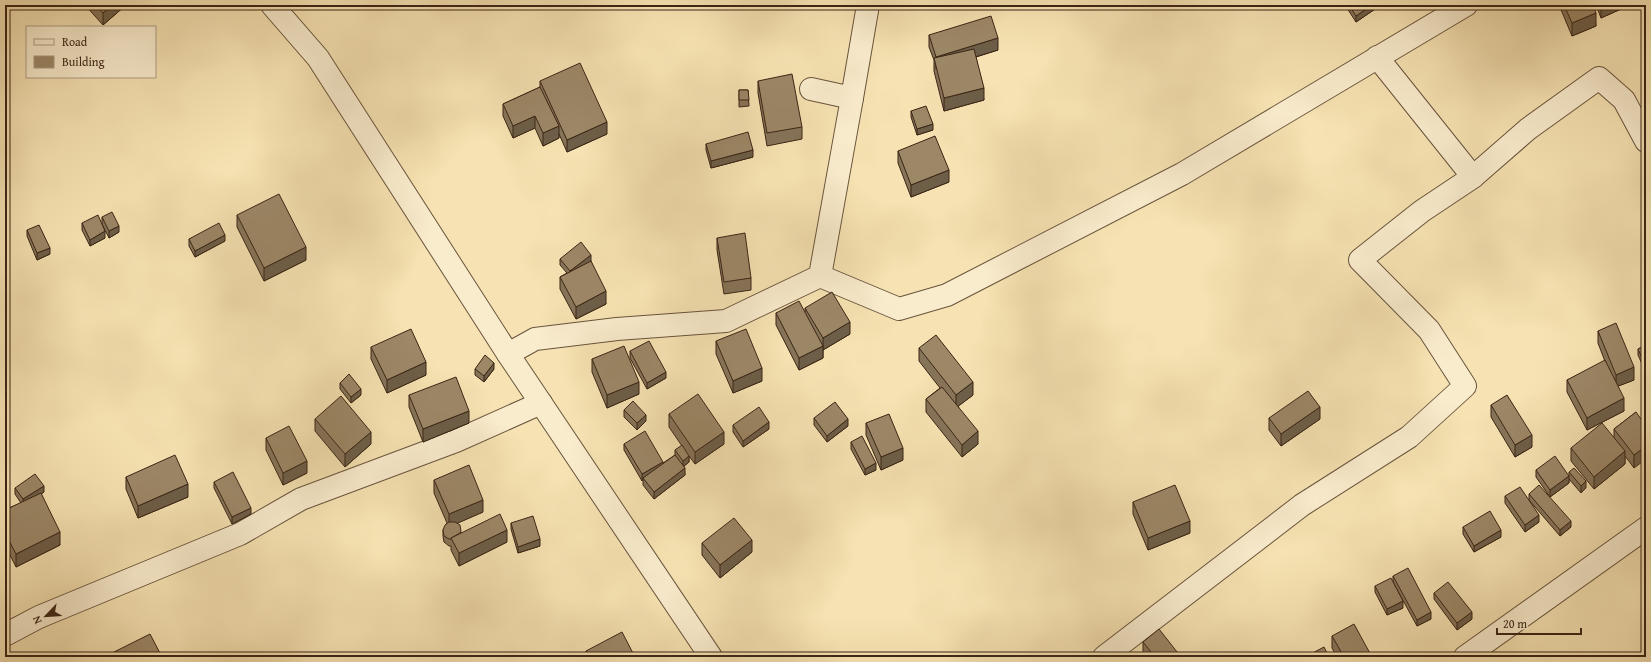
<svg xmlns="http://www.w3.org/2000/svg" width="1651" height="662" viewBox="0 0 1651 662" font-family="'Gentium Book Plus',serif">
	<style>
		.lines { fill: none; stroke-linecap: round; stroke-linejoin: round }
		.minor-casing { stroke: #69543c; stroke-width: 24 }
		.minor { stroke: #f9eccd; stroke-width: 22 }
		.wall { fill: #867459; stroke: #3a2515 }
		.shaded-wall { fill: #6d5e48; stroke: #3a2515 }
		.building { fill: #9c8767; stroke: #3a2515 }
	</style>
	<rect width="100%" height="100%" fill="#f6e2b2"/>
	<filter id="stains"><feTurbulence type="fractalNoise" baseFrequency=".005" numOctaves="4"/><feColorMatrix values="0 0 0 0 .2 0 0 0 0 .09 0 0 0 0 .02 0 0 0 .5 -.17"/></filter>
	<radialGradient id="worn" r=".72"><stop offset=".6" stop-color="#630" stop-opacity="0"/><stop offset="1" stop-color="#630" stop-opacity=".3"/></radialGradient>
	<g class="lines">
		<defs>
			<g id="minor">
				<path d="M272 5 318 58 508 354 711 657"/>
				<path d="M811 89 852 98 868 5"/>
				<path d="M1473 177 1528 129 1599 78 1624 100 1646 141"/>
				<path d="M820 276 899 309 947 295 1182 174 1466 5"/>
				<path d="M508 354 535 339 617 329 726 321 820 276 852 98"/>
				<path d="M5 635 39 617 240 534 301 499 456 441 541 403"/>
				<path d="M1104 657 1302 505 1409 437 1465 386 1429 330 1360 260 1422 211 1473 177 1377 57"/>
				<path d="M1465 657 1646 528"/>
			</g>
		</defs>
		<use href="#minor" class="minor-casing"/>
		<use href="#minor" class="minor"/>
	</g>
	<g class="wall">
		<path d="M85 5H126L103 25Z"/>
		<path d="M1345 5H1381L1356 22Z"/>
		<path d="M1559 5H1593L1596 26 1572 36Z"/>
		<path d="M1596 5H1630L1601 18Z"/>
		<path d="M929 35 998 50 976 57 984 100 944 111 934 71V60L929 47Z"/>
		<path d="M540 81 607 134 567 152 559 134V138L543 146 535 128 513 138 503 116V104L540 87Z"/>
		<path d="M758 81 802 127V139L767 146 758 93Z"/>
		<path d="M739 90H748L749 106 739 107Z"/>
		<path d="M911 111 933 130 917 135 911 117Z"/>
		<path d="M706 144 753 157 711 168 706 150Z"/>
		<path d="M898 151 949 182 911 197 898 163Z"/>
		<path d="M237 215 306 260 264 281 237 227Z"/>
		<path d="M102 217 119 232 109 238 102 224Z"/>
		<path d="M82 223 105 238 90 246 82 230Z"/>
		<path d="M27 230 50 254 37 260 27 236Z"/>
		<path d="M717 238 751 278V290L724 294 717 250Z"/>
		<path d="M189 239 225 241 195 257 189 246Z"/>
		<path d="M560 259 591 261 606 304 576 319 560 289V277L567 273 560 265Z"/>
		<path d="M805 308 850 334 823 350V349V358L799 370 776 325V313L805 312Z"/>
		<path d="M1598 331 1634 380 1618 386 1624 411 1587 430 1567 392V380L1606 364 1598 343Z"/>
		<path d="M716 341 762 381 733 393 716 354Z"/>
		<path d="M1646 345V373L1638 355V349Z"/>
		<path d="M371 347 426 375 387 393 371 359Z"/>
		<path d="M919 348 973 395 958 406 978 444 962 457 926 412V399L940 388 919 361Z"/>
		<path d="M630 351 666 378 647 389 630 358Z"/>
		<path d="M592 359 639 394 607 408 592 372Z"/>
		<path d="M475 369H494L484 382 475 375Z"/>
		<path d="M340 383 361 395 351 403 340 389Z"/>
		<path d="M409 395 469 423 423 442 409 407Z"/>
		<path d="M1491 405 1532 447 1515 457 1491 417Z"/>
		<path d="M624 410 646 421 637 430 624 417Z"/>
		<path d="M1636 412 1634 468 1625 456V464L1594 489 1571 461V448L1614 438V429Z"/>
		<path d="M669 414 724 444 695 464 689 456V462L684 466 685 475 654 499 643 485V480L642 481 624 450V444L663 463 675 455V450L682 446 669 427Z"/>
		<path d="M814 418 848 426 827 442 814 425Z"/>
		<path d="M1269 418 1320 419 1281 446 1269 430Z"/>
		<path d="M315 419 371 444 345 467 315 431Z"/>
		<path d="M866 423 903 460 881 470 866 435Z"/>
		<path d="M733 425 769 429 743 447 733 432Z"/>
		<path d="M266 438 307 473 283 485 266 450Z"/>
		<path d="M851 442 876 470 865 475 851 449Z"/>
		<path d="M1536 470 1569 476V472L1586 488 1581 493 1569 479V483L1550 497 1536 477Z"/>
		<path d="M126 477 188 497 138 518 126 489Z"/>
		<path d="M434 480 483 512 457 523 461 533 507 542 459 566 451 550V546H449L444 542 443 536V530L447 523 434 493Z"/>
		<path d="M214 482 251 514 232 524 214 488Z"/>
		<path d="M15 488 44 492 41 494 60 545 16 567 5 545V499L9 508 21 503 15 494Z"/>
		<path d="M1529 494 1571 527 1560 536 1529 500Z"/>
		<path d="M1505 496 1539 522 1525 532 1505 503Z"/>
		<path d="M1133 502 1190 533 1148 550 1133 514Z"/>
		<path d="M511 523 540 546 518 553 511 529Z"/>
		<path d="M1463 527 1501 537 1474 552 1463 534Z"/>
		<path d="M702 543 752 552 720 578 702 555Z"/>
		<path d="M1393 576 1431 619 1417 626 1393 582Z"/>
		<path d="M1375 586 1403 608 1387 615 1375 592Z"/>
		<path d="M1434 593 1472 619 1457 630 1434 599Z"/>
		<path d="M1332 636 1372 657H1337L1332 648Z"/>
		<path d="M1143 642 1181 657H1145L1143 654Z"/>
		<path d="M586 651 635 657H586Z"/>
	</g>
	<g class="shaded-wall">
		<path d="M112 5H126L103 25V13Z"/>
		<path d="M1372 5H1381L1356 22V16Z"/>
		<path d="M1601 5H1630L1601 18Z"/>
		<path d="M1596 13V26L1572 36V23Z"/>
		<path d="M998 38V50L936 69V57Z"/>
		<path d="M984 88V100L944 111V98Z"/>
		<path d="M535 116V128L513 138V126Z"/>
		<path d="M607 122V134L567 152V140Z"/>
		<path d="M933 124V130L917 135V129Z"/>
		<path d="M559 126V138L543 146V133Z"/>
		<path d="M753 150V157L711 168V161Z"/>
		<path d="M949 170V182L911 197V185Z"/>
		<path d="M119 226V232L109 238V231Z"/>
		<path d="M105 231V238L90 246V240Z"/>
		<path d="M225 235V241L195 257V251Z"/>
		<path d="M306 247V260L264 281V268Z"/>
		<path d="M50 248V254L37 260V253Z"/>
		<path d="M591 255V261L570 278V271Z"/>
		<path d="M606 291V304L576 319V307Z"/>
		<path d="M850 322V334L823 350V338Z"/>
		<path d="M823 346V358L799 370V358Z"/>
		<path d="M426 362V375L387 393V380Z"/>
		<path d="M494 363V369L484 382V376Z"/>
		<path d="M1634 367V380L1616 387V375Z"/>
		<path d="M762 368V381L733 393V381Z"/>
		<path d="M666 372V378L647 389V383Z"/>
		<path d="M639 382V394L607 408V395Z"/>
		<path d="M973 382V395L956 408V395Z"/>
		<path d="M361 389V395L351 403V397Z"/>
		<path d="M1624 398V411L1587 430V418Z"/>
		<path d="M1320 407V419L1281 446V434Z"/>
		<path d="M469 411V423L423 442V429Z"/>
		<path d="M646 415V421L637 430V423Z"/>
		<path d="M848 419V426L827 442V436Z"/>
		<path d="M769 422V429L743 447V441Z"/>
		<path d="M978 431V444L962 457V445Z"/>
		<path d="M371 432V444L345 467V454Z"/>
		<path d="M724 432V444L695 464V452Z"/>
		<path d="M1532 435V447L1515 457V445Z"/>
		<path d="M1646 446V459L1634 468V455Z"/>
		<path d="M903 448V460L881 470V457Z"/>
		<path d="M1625 451V464L1594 489V477Z"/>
		<path d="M689 456V462L683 467V461Z"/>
		<path d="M307 461V473L283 485V473Z"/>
		<path d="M663 462V468L643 478V480L642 481V474Z"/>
		<path d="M876 463V470L865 475V469Z"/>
		<path d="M685 468V475L654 499V492Z"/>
		<path d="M1569 476V483L1550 497V490Z"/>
		<path d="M1586 481V488L1581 493V486Z"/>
		<path d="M188 484V497L138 518V506Z"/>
		<path d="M44 486V492L23 506V499Z"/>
		<path d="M483 500V512L449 527V514Z"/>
		<path d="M251 508V514L232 524V517Z"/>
		<path d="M1539 515V522L1525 532V525Z"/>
		<path d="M1190 521V533L1148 550V538Z"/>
		<path d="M1571 521V527L1560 536V530Z"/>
		<path d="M507 530V542L459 566V553Z"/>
		<path d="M1501 530V537L1474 552V546Z"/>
		<path d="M60 532V545L16 567V554Z"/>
		<path d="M540 539V546L518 553V547Z"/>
		<path d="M752 540V552L720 578V565Z"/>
		<path d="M6 551V564H5V552Z"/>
		<path d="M1403 601V608L1387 615V609Z"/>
		<path d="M1431 612V619L1417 626V620Z"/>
		<path d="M1472 612V619L1457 630V623Z"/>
	</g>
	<g class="building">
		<path d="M96 5H112L103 13Z"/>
		<path d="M1349 5H1372L1356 16Z"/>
		<path d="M1564 5H1593L1596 13 1572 23Z"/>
		<path d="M991 16 998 38 936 57 929 35Z"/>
		<path d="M974 49 984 88 944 98 934 58Z"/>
		<path d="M580 63 607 122 567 140 540 81Z"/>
		<path d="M792 74 802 127 767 133 758 81Z"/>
		<path d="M540 87 559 126 543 133 535 116 513 126 503 104Z"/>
		<path d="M739 90H748L749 100H739Z"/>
		<path d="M926 106 933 124 917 129 911 111Z"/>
		<path d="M748 132 753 150 711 161 706 144Z"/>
		<path d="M935 136 949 170 911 185 898 151Z"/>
		<path d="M279 194 306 247 264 268 237 215Z"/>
		<path d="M112 212 119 226 109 231 102 217Z"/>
		<path d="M98 215 105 231 90 240 82 223Z"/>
		<path d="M219 223 225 235 195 251 189 239Z"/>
		<path d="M39 225 50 248 37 253 27 230Z"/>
		<path d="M745 233 751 278 724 282 717 238Z"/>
		<path d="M581 242 591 255 570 271 560 259Z"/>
		<path d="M591 261 606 291 576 307 560 277Z"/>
		<path d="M832 292 850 322 823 338 805 308Z"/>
		<path d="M799 301 823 346 799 358 776 313Z"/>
		<path d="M1616 323 1634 367 1616 375 1598 331Z"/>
		<path d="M411 329 426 362 387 380 371 347Z"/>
		<path d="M746 329 762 368 733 381 716 341Z"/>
		<path d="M936 335 973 382 956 395 919 348Z"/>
		<path d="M649 341 666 372 647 383 630 351Z"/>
		<path d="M1646 345V367L1638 349Z"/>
		<path d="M624 346 639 382 607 395 592 359Z"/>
		<path d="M485 355 494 363 484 376 475 369Z"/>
		<path d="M1605 360 1624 398 1587 418 1567 380Z"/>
		<path d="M349 374 361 389 351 397 340 383Z"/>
		<path d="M456 377 469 411 423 429 409 395Z"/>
		<path d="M942 387 978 431 962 445 926 399Z"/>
		<path d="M1308 391 1320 407 1281 434 1269 418Z"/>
		<path d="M698 394 724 432 695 452 669 414Z"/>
		<path d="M1507 395 1532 435 1515 445 1491 405Z"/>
		<path d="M341 396 371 432 345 454 315 419Z"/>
		<path d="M633 401 646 415 637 423 624 410Z"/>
		<path d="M835 402 848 419 827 436 814 418Z"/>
		<path d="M759 407 769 422 743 441 733 425Z"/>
		<path d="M1636 412 1646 426V446L1634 455 1614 429Z"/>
		<path d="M889 414 903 448 881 457 866 423Z"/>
		<path d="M1602 423 1625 451 1594 477 1571 448Z"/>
		<path d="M289 426 307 461 283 473 266 438Z"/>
		<path d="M645 431 663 462 642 474 624 444Z"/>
		<path d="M862 436 876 463 865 469 851 442Z"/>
		<path d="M682 445 689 456 683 461 675 450Z"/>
		<path d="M175 455 188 484 138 506 126 477Z"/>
		<path d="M675 455 685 468 654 492 643 478Z"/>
		<path d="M1555 456 1569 476 1550 490 1536 470Z"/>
		<path d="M469 465 483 500 449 514 434 480Z"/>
		<path d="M1574 468 1586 481 1581 486 1569 472Z"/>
		<path d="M233 472 251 508 232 517 214 482Z"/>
		<path d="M35 474 44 486 23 499 15 488Z"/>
		<path d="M1175 485 1190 521 1148 538 1133 502Z"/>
		<path d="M1539 485 1571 521 1560 530 1529 494Z"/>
		<path d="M1520 487 1539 515 1525 525 1505 496Z"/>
		<path d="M41 493 60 532 16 554 5 533V510Z"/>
		<path d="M5 499 8 502 9 508 5 510Z"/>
		<path d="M1490 511 1501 530 1474 546 1463 527Z"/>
		<path d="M500 514 507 530 459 553 451 538Z"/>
		<path d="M533 516 540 539 518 547 511 523Z"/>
		<path d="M734 518 752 540 720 565 702 543Z"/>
		<path d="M449 522H455L460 525 461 531 460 533 451 538V539H449L444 536 443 530 445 525Z"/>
		<path d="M1408 568 1431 612 1417 620 1393 576Z"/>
		<path d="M1391 578 1403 601 1387 609 1375 586Z"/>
		<path d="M1448 582 1472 612 1457 623 1434 593Z"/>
		<path d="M1354 624 1372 657H1344L1332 636Z"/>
		<path d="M1159 629 1181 657H1155L1143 642Z"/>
		<path d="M622 632 635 657H590L586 651Z"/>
		<path d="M150 634 162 657H104Z"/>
		<path d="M1324 647 1329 657H1305Z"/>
		<path d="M892 654 895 657H888Z"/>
	</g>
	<rect width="1651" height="662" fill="none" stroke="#f6e2b2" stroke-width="20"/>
	<rect x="6" y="6" width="1639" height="650" fill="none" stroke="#3a2515" stroke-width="2"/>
	<rect x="10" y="10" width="1631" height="642" fill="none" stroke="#3a2515"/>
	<rect x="26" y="26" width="130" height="52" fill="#f9eccd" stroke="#ad9c83"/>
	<rect x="34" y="39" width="20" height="6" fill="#f9eccd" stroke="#ad9c83"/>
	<text x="62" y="46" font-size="12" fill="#3a2515">Road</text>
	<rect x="34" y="56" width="20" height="12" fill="#9c8767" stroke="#ad9c83"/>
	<text x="62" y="66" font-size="12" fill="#3a2515">Building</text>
	<g transform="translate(46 616) rotate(245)" stroke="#f9eccd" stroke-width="3" paint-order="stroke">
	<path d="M0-3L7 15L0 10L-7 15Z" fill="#3a2515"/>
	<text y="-6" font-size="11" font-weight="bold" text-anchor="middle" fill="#3a2515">N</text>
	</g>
	<path d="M1497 628v6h84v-6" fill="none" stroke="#3a2515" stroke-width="2"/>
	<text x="1503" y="628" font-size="12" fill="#3a2515" stroke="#f9eccd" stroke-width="3" paint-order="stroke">20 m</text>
	<rect width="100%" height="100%" filter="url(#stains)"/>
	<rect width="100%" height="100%" fill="url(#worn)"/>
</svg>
